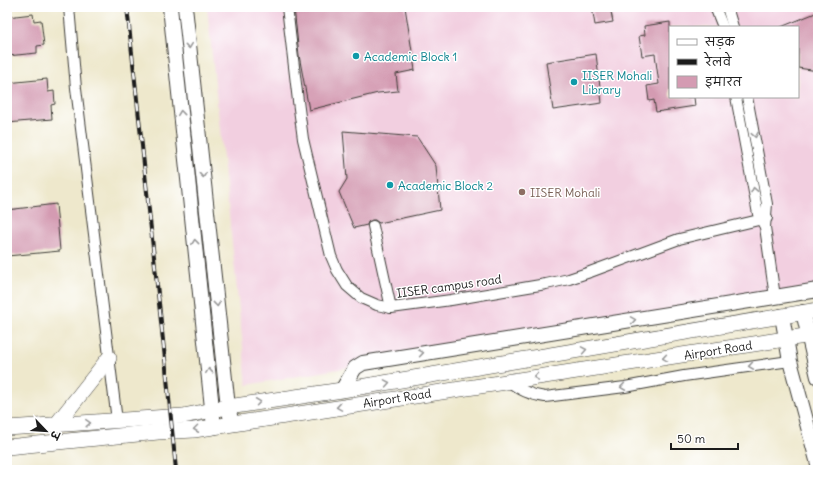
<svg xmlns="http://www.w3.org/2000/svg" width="825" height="477" viewBox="0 0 825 477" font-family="Delius,'Playpen Sans Deva',sans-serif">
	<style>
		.built { fill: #f2cfe0; fill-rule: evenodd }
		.building { fill: #d49bb2 }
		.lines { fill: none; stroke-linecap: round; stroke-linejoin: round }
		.street-casing { stroke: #3c3b36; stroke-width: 12 }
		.secondary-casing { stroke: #3c3b36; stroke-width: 16 }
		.primary-casing { stroke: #3c3b36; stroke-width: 16 }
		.street { stroke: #fff; stroke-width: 10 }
		.secondary { stroke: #fff; stroke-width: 14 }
		.primary { stroke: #fff; stroke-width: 15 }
		.rail-casing { stroke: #1c1c1c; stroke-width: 4 }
		.rail { stroke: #fff; stroke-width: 2.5; stroke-dasharray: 8; stroke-linecap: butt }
		.oneway { stroke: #999 }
		.culture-dot { fill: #0f9aa8; stroke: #fff; stroke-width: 1.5 }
		.education-dot { fill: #8d6e63; stroke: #fff; stroke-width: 1.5 }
		.labels { text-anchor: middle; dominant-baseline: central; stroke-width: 3; stroke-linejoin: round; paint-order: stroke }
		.culture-label { font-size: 12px; fill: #0d838f; stroke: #fff; text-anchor: start }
		.education-label { font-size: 12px; fill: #785e54; stroke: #fff; text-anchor: start }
		.street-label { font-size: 12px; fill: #1c1c1c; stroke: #fff }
	</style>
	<rect width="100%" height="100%" fill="#fff"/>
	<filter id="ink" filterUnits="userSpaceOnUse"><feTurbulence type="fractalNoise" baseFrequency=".025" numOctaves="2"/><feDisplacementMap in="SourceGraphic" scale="8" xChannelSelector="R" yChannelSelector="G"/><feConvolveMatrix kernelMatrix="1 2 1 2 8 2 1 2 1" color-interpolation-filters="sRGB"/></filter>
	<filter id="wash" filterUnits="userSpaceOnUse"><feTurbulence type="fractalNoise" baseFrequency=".012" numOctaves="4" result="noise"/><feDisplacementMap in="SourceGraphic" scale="16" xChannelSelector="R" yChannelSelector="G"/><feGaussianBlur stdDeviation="0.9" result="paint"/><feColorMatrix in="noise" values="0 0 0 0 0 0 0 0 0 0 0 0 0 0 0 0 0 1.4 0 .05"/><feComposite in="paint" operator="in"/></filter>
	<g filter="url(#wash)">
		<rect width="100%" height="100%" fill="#eee8cc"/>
		<path class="built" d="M207 7H818V286L247 385ZM670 27H798V97H670Z"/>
		<g id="blocks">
			<g class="building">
				<path d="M294 7H405L415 70 396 74 398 91 378 93 309 110 299 55Z"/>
				<path d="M592 7H610L613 22 595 25Z"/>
				<path d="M818 12V71L798 68V27H781Z"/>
				<path d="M33 14 34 21 41 20 44 45 37 46V53L7 56V17Z"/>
				<path d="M670 22V97H694L695 106 656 112 654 100 649 101 647 86 659 84 655 54 642 56 639 36 645 35 644 26Z"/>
				<path d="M596 54 602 103 553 110 546 62Z"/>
				<path d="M47 79 48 92 54 91 55 104 51 105 52 119 7 123V83Z"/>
				<path d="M343 131 417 137 436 166 440 210 379 223 375 220H372L368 222 367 225 354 228 339 192 347 179Z"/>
				<path d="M56 204 60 251 7 256V210Z"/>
			</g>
		</g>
	</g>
	<g filter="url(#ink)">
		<use href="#blocks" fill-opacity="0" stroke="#3c3b36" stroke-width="1"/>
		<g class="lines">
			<defs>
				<g id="street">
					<path d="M69 7 76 88 117 421"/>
					<path d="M287 7 298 101 303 139 331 256 337 270 347 286 361 298 377 305 391 308 451 300 546 284 569 279 590 272 679 239 767 218"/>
					<path d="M715 7 723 27"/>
					<path d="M727 7 733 27"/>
					<path d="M736 97 758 214 764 225"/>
					<path d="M747 97 767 204 765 227 775 297"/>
					<path d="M373 226 391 308"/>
					<path d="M508 381C520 390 530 395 545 397L625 387 684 376 790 361"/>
				</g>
				<g id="secondary">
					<path d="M170 7 214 427"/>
					<path d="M185 7 228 407 232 424"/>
					<path d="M803 312 818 377"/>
					<path d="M782 316 790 361 818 464"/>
					<path d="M342 390 355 368 363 363 818 290"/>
				</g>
				<g id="primary">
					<path d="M56 425 109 358"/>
					<path d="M7 428 183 416 228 407 342 390 818 310"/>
					<path d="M7 447 158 432 194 430 818 334"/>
				</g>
			</defs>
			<use href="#street" class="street-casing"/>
			<use href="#secondary" class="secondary-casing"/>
			<use href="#primary" class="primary-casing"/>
			<use href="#street" class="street"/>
			<use href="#secondary" class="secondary"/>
			<use href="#primary" class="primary"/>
			<defs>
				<path id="rail" d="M127 7 166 368 176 470"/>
			</defs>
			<use href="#rail" class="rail-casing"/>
			<use href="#rail" class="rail"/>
		</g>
		<defs><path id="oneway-chevron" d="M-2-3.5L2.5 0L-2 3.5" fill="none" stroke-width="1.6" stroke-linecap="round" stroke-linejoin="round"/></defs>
		<g class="oneway">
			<use href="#oneway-chevron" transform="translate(189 46) rotate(84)"/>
			<use href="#oneway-chevron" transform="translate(181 113) rotate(-96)"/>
			<use href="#oneway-chevron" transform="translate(755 135) rotate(79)"/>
			<use href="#oneway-chevron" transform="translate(203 175) rotate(84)"/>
			<use href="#oneway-chevron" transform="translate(754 190) rotate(-101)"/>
			<use href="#oneway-chevron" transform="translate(195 242) rotate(-96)"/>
			<use href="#oneway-chevron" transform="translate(217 304) rotate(84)"/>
			<use href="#oneway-chevron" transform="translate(633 320) rotate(-9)"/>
			<use href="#oneway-chevron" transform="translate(584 350) rotate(-10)"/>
			<use href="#oneway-chevron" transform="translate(421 353) rotate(-9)"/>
			<use href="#oneway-chevron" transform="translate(665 358) rotate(171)"/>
			<use href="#oneway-chevron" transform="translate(751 366) rotate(172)"/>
			<use href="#oneway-chevron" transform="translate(209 371) rotate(-96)"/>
			<use href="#oneway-chevron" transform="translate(536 377) rotate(171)"/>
			<use href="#oneway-chevron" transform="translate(387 383) rotate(-10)"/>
			<use href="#oneway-chevron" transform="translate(623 387) rotate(172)"/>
			<use href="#oneway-chevron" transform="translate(258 402) rotate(-8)"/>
			<use href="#oneway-chevron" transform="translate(339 407) rotate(171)"/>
			<use href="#oneway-chevron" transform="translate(88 423) rotate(-4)"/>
			<use href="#oneway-chevron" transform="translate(196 429) rotate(173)"/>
		</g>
	</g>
	<g class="culture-dot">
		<circle cx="356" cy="56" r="4"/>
		<circle cx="574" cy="82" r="4"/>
		<circle cx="390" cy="185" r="4"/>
	</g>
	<circle class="education-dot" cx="522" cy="192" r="4"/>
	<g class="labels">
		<g class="culture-label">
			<text x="364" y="56">Academic Block 1</text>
			<text x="582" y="75">IISER Mohali<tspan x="582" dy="14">Library</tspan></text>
			<text x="398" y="185">Academic Block 2</text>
		</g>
		<g class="education-label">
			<text x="530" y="192">IISER Mohali</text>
		</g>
		<g class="street-label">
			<text transform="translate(449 286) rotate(-8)">IISER campus road</text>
			<text transform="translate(718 350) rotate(-9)">Airport Road</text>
			<text transform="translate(397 398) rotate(-9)">Airport Road</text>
		</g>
	</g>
	<rect width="825" height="477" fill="none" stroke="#fff" stroke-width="24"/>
	<rect x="669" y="26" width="130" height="72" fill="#ffffff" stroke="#a4a4a4"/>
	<rect x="677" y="39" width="20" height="6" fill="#ffffff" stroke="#a4a4a4"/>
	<text x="705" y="46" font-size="12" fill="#1c1c1c">सड़क</text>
	<rect x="677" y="59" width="20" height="6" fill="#1c1c1c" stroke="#a4a4a4"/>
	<text x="705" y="66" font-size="12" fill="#1c1c1c">रेलवे</text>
	<rect x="677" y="76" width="20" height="12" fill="#d49bb2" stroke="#a4a4a4"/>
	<text x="705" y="86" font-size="12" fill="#1c1c1c">इमारत</text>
	<g transform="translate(46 431) rotate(115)" stroke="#ffffff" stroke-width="3" paint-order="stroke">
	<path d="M0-3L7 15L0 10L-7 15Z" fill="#1c1c1c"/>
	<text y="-6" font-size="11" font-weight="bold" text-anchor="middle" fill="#1c1c1c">उ</text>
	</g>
	<path d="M671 443v6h67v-6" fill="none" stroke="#1c1c1c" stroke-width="2"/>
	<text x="677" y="443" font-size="12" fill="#1c1c1c" stroke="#ffffff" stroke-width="3" paint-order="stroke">50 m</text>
</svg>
